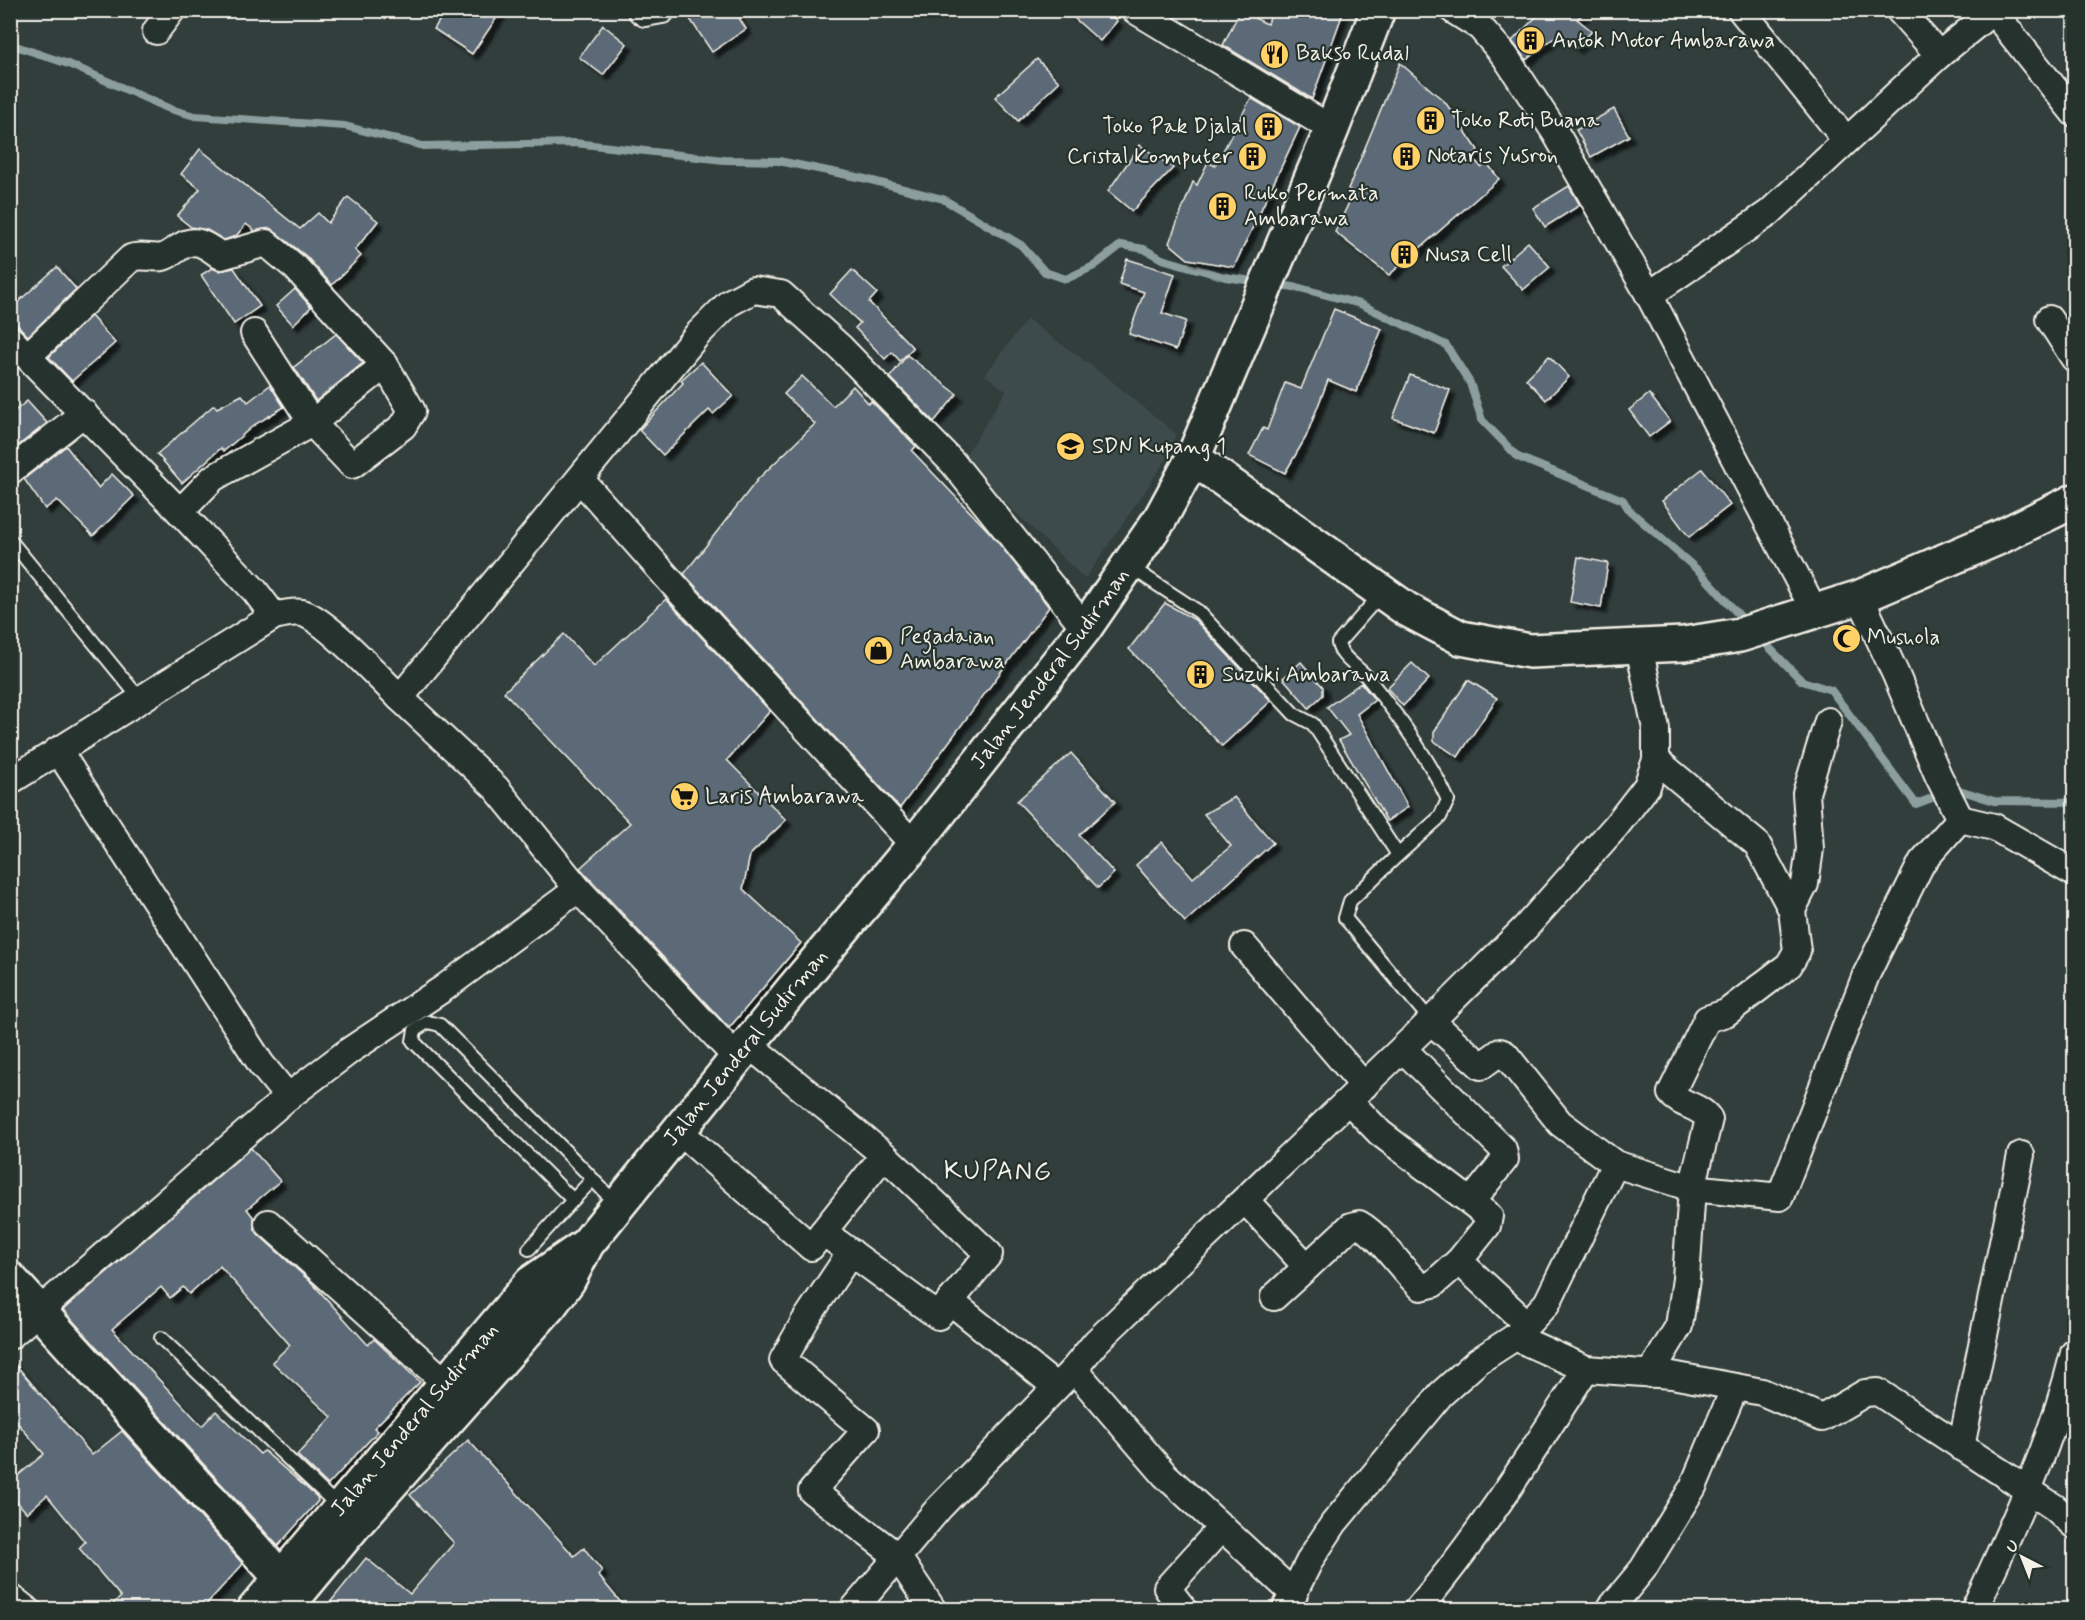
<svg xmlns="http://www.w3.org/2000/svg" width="2085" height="1620" viewBox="0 0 2085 1620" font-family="Mynerve,sans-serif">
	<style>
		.built { fill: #3e4b4d }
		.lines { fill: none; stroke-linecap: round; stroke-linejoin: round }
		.stream { stroke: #8c9e9e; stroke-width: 8 }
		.building { fill: #5b6976; stroke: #f4f1e8; stroke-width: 1.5; filter: url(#shadow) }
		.lane-casing { stroke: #f4f1e8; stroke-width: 16 }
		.street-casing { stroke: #f4f1e8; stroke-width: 30 }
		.secondary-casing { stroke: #f4f1e8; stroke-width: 38 }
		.primary-casing { stroke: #f4f1e8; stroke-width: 38 }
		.lane { stroke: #26332d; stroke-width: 12 }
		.street { stroke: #26332d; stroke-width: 26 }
		.secondary { stroke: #26332d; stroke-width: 33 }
		.primary { stroke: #26332d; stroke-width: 33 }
		.labels { text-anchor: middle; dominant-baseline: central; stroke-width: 4.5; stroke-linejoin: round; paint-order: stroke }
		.poi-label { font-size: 22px; fill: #f4f1e8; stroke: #26332d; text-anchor: start }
		.street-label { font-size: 22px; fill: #f4f1e8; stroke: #26332d }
		.quarter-label { font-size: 26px; letter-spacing: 1.5px; fill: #f4f1e8; stroke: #26332d }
	</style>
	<defs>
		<filter id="shadow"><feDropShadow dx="5.5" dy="5.5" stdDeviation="1.5" flood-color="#0009"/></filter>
	</defs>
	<rect width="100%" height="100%" fill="#313e3c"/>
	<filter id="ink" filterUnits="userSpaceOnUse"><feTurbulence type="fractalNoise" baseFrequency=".0167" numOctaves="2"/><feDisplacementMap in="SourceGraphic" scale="12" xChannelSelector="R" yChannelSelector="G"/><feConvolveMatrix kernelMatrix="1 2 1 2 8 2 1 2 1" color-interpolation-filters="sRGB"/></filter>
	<g filter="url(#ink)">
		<path class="built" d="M1027 319 1108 378 1176 434 1166 460 1085 579 962 461 1006 391 985 375Z"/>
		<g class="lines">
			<g class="stream">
				<path d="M10 44 71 65 170 109 195 116 345 126 423 146 575 143 724 160 779 161 862 178 943 199 1021 245 1045 272 1066 279 1094 266 1121 245 1144 249 1162 259 1225 277 1260 282"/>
				<path d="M1273 284 1300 288 1360 304 1446 345 1470 383 1482 420 1518 457 1623 500 1629 510 1701 573 1748 625"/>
				<path d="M1759 637 1802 681 1831 690 1916 804 1956 789 1994 801 2074 802"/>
			</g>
		</g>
		<g class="building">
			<path d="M446 10H502L472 54 434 29Z"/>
			<path d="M684 10H734L746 29 712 52Z"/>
			<path d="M1065 10H1105L1117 21 1100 41Z"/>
			<path d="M1274 10H1344L1312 99 1223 45 1240 11 1267 24Z"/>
			<path d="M1534 10H1588L1577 19 1592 31 1576 48 1559 34 1526 60 1512 41 1538 15Z"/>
			<path d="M603 25 627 44 603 75 579 57Z"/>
			<path d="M1037 59 1059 82 1018 121 995 97Z"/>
			<path d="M1400 63 1445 102 1478 150 1472 157 1481 167 1487 163 1499 179 1389 275 1335 232 1354 192 1348 189Z"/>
			<path d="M1251 98 1300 127 1234 267 1188 259 1169 243 1193 182 1197 185 1208 162 1215 166Z"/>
			<path d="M1614 109 1629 136 1591 157 1576 130Z"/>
			<path d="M1140 145 1173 168 1132 211 1108 191Z"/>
			<path d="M200 149 300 229 318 213 328 223 348 197 378 221 355 250 361 256 332 285 306 256 270 228 255 231 246 224 236 236 224 240 207 230 191 227 177 216 200 189 181 174Z"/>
			<path d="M1569 186 1580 205 1545 227 1533 208Z"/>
			<path d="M1528 242 1550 267 1523 290 1501 266Z"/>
			<path d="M1127 259 1175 274 1162 313 1186 321 1176 350 1129 334 1144 292 1119 284Z"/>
			<path d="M57 267 76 289 28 336 10 317V309Z"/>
			<path d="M212 268 219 271 234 268 260 306 234 324 201 275Z"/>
			<path d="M852 270 877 293 869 302 913 348 900 361 892 352 885 359 855 328 860 323 830 294Z"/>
			<path d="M295 289 311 307 293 325 276 306Z"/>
			<path d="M1334 309 1382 329 1356 392 1328 380 1306 437 1285 473 1249 455 1263 428 1267 430 1285 383 1301 389Z"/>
			<path d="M91 316 115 343 72 381 49 357Z"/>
			<path d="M336 334 363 363 316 401 294 367Z"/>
			<path d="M907 355 957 394 934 422 890 377Z"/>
			<path d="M1549 356 1569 377 1546 400 1526 379Z"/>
			<path d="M701 362 733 396 713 414 709 410 663 455 639 430 683 383 681 380Z"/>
			<path d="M1410 375 1450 390 1434 433 1393 418Z"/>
			<path d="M802 376 833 406 853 386 869 404 871 401 916 446 912 451 993 536 1049 607 900 808 684 574 758 479 815 424 784 394Z"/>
			<path d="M270 385 284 407 254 425 224 451 221 448 182 483 157 454 214 405 217 408 242 395 248 402Z"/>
			<path d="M1649 394 1670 421 1649 437 1629 410Z"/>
			<path d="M27 401 47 423 10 452V415Z"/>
			<path d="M66 446 98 488 112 474 134 496 93 536 57 500 45 509 24 479Z"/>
			<path d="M1702 469 1730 505 1689 537 1662 501Z"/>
			<path d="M1578 557 1608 563 1601 608 1570 602Z"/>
			<path d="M666 599 770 711 727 760 786 820 750 855 743 889 801 943 729 1028 580 868 630 823 504 692 564 634 594 666Z"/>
			<path d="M1165 603 1195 620 1271 701 1222 746 1129 649Z"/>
			<path d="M1301 662 1323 687V695L1309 708 1283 678Z"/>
			<path d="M1412 663 1429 679 1403 706 1387 688Z"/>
			<path d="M1468 680 1497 698 1458 757 1434 741V732Z"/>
			<path d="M1361 683 1375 700 1357 714 1408 807 1387 821 1339 740 1349 735 1327 707Z"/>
			<path d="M1071 753 1115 802 1079 835 1114 873 1098 888 1017 801Z"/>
			<path d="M1234 797 1273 843 1185 922 1136 865 1162 842 1193 878 1231 846 1204 814Z"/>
			<path d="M251 1148 280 1181 247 1209 254 1218V1227L258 1234 313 1284 368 1345 374 1339 420 1382 374 1428 378 1431 328 1485 297 1455 332 1417 272 1362 290 1345 220 1266 189 1294 183 1287 170 1298 161 1287 112 1329 202 1426 216 1411 260 1454 264 1451 317 1497 318 1501 278 1546 63 1310Z"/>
			<path d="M10 1358 92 1455 122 1431 243 1564 201 1610H106L121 1597 79 1548 85 1542 47 1495 27 1513 10 1494V1482L44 1454 10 1414Z"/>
			<path d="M468 1440 574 1556 584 1548 602 1571 598 1575 627 1610H324L366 1558 410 1594 454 1543 410 1495Z"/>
		</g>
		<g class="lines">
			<defs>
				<g id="lane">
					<path d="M10 540 140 699"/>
					<path d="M1129 566 1199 612 1294 714 1313 724 1398 855 1350 901 1345 918 1431 1021"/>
					<path d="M1382 593 1338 643C1340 657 1358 667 1367 677 1396 713 1429 758 1448 800L1440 817 1398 855"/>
					<path d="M593 1179 573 1200 413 1041 415 1030 428 1022 440 1025 585 1171 616 1204"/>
					<path d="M529 1249 573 1200"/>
					<path d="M161 1338 339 1507"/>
					<path d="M10 1588 38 1610"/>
				</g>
				<g id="street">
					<path d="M641 10 645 13 662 10"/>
					<path d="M1135 10 1332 129"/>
					<path d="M1453 10 1480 27 1505 56 1555 132 1649 295 1814 610"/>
					<path d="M1741 10 1846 140"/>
					<path d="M1899 10 1939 55 1993 11 2074 113"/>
					<path d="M156 31 172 10"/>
					<path d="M1649 295 1769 213 1939 55"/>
					<path d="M2049 319 2074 358"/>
					<path d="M254 333 312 423 352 465 403 426 412 411 385 365"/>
					<path d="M10 339 180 512 255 591 274 616"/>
					<path d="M28 356 131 258C141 254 152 259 163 257 169 255 174 251 180 247 196 236 207 246 221 256L266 243 296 268 385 365 312 423 213 478 180 512"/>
					<path d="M10 471 84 413"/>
					<path d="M580 479 682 594 914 845"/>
					<path d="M1860 597 1896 675 1938 775 1960 819"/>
					<path d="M58 750 261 1064 288 1097 349 1051 444 988 578 889"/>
					<path d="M1656 760 1757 844 1792 910"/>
					<path d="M10 781 274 616C282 614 293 611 302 613 325 618 381 680 400 698"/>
					<path d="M1960 819 1994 827 2074 873"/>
					<path d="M1244 946 1364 1086"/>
					<path d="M1431 1021 1481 1066 1500 1052 1505 1054 1560 1123 1615 1164 1692 1188 1780 1197 1866 975 1922 862 1960 819"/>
					<path d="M748 1044 884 1155 989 1254 938 1316 823 1232"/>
					<path d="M1403 1049 1503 1149 1505 1159 1471 1202"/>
					<path d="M737 1058 578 889 496 788 400 698 697 335 729 303 753 290 781 294 841 348 953 463 1085 628"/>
					<path d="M1349 1101 1380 1133 1489 1216 1487 1226 1459 1261 1527 1324"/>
					<path d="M679 1131 811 1247 884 1155"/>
					<path d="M1245 1200 1307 1267 1351 1226 1359 1224C1383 1238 1399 1268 1421 1287L1433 1284 1459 1261"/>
					<path d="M268 1223 445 1382"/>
					<path d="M851 1252 805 1321 783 1360 866 1430 812 1491 897 1556 933 1610"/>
					<path d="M1274 1297 1307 1267"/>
					<path d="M950 1301 1055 1386"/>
					<path d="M10 1336 288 1097"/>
					<path d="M1515 1337 1586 1369 1672 1375 1762 1392 1822 1418 1865 1393 1878 1392 2054 1507 2074 1525"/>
					<path d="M1074 1369 1165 1475 1294 1594"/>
					<path d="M1650 1374 1679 1326 1686 1279 1692 1188 1709 1119C1700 1105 1681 1106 1671 1093L1707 1019 1726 1013 1789 965 1797 951 1792 910 1805 884 1810 849 1806 793 1828 721"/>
					<path d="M1961 1447 2021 1155"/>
					<path d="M853 1610 939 1508 1074 1369 1096 1342 1431 1021 1525 928 1616 826 1647 786 1656 760V729L1639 646"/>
					<path d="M1184 1610 1167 1588 1222 1527"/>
					<path d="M1285 1610 1311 1558 1334 1523 1441 1394 1478 1361 1515 1337 1547 1303 1615 1164"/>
					<path d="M1417 1610C1481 1535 1532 1452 1586 1369"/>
					<path d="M1609 1610 1643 1569 1693 1487 1735 1387"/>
					<path d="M1974 1610C2013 1526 2052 1443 2074 1353"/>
				</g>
				<g id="secondary">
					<path d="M1193 458 1406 609 1461 638 1530 651 1684 644 1740 635 1860 597 2000 537 2074 501"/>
					<path d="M10 1279 280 1577"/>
				</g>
				<g id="primary">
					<path id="s1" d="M254 1610 531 1283 586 1245"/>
					<path id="s2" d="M284 1610 357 1522 551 1304 568 1281 587 1244 792 990 914 845 1085 628 1160 519 1193 458 1332 129 1378 10"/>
				</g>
			</defs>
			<use href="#lane" class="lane-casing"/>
			<use href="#street" class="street-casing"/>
			<use href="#secondary" class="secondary-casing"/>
			<use href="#primary" class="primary-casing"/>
			<use href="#lane" class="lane"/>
			<use href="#street" class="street"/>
			<use href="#secondary" class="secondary"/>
			<use href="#primary" class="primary"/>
		</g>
	</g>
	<defs>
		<symbol id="building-disc" viewBox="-11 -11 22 22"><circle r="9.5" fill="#ffd166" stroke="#26332d"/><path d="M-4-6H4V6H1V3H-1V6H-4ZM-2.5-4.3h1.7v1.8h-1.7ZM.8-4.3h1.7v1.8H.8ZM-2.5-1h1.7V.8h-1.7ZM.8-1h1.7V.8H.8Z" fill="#111"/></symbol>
		<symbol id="restaurant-disc" viewBox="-11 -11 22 22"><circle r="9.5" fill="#ffd166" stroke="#26332d"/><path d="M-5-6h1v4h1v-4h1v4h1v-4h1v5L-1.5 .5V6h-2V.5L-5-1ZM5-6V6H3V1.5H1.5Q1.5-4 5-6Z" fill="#111"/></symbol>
		<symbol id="school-disc" viewBox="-11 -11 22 22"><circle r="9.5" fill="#ffd166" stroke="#26332d"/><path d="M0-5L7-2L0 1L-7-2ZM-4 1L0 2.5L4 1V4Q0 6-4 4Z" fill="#111"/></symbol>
		<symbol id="mosque-disc" viewBox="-11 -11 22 22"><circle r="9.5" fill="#ffd166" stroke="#26332d"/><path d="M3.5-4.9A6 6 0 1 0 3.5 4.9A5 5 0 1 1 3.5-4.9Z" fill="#111"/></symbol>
		<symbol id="shop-disc" viewBox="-11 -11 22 22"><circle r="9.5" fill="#ffd166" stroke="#26332d"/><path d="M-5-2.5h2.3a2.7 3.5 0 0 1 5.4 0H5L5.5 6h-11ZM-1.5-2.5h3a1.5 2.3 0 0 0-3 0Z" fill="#111"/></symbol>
		<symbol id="supermarket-disc" viewBox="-11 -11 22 22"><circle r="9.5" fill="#ffd166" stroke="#26332d"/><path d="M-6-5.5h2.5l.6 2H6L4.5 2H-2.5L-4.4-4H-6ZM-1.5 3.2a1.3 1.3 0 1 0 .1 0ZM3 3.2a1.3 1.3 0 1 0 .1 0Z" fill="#111"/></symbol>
	</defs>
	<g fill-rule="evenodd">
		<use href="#building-disc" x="1514" y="24" width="33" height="33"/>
		<use href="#restaurant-disc" x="1258" y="38" width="33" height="33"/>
		<use href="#building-disc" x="1414" y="104" width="33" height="33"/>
		<use href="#building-disc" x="1252" y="110" width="33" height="33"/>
		<use href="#building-disc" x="1390" y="140" width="33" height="33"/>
		<use href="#building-disc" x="1236" y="140" width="33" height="33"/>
		<use href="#building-disc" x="1206" y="190" width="33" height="33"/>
		<use href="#building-disc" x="1388" y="238" width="33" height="33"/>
		<use href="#school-disc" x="1054" y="430" width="33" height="33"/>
		<use href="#mosque-disc" x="1830" y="622" width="33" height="33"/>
		<use href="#shop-disc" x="862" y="634" width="33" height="33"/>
		<use href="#building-disc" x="1184" y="658" width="33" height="33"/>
		<use href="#supermarket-disc" x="668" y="780" width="33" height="33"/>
	</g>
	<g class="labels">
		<g class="poi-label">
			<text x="1552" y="41">Antok Motor Ambarawa</text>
			<text x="1296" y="54">Bakso Rudal</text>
			<text x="1451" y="121">Toko Roti Buana</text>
			<text x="1247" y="127" text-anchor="end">Toko Pak Djalal</text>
			<text x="1427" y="156">Notaris Yusron</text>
			<text x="1232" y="157" text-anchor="end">Cristal Komputer</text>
			<text x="1244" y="194">Ruko Permata<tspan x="1244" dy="25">Ambarawa</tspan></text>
			<text x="1425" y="255">Nusa Cell</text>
			<text x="1092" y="447">SDN Kupang 1</text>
			<text x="900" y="637">Pegadaian<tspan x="900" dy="25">Ambarawa</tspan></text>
			<text x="1867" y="638">Mushola</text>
			<text x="1222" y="675">Suzuki Ambarawa</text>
			<text x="705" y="797">Laris Ambarawa</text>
		</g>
		<g class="street-label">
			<text stroke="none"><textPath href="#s2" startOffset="1215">Jalan Jenderal Sudirman</textPath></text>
			<text stroke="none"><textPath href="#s2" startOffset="729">Jalan Jenderal Sudirman</textPath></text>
			<text stroke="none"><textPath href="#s1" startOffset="249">Jalan Jenderal Sudirman</textPath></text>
		</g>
		<g class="quarter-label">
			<text x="998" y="1172">KUPANG</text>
		</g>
	</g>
	<rect width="2085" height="1620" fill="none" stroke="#26332d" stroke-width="36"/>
	<rect x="18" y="18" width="2049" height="1584" fill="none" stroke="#f4f1e8" stroke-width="2" filter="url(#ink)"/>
	<g transform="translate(2022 1557) rotate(318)" stroke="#26332d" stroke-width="4.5" paint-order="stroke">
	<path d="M0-4.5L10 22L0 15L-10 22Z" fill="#f4f1e8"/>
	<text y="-9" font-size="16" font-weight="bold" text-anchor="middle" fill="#f4f1e8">U</text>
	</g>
</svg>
